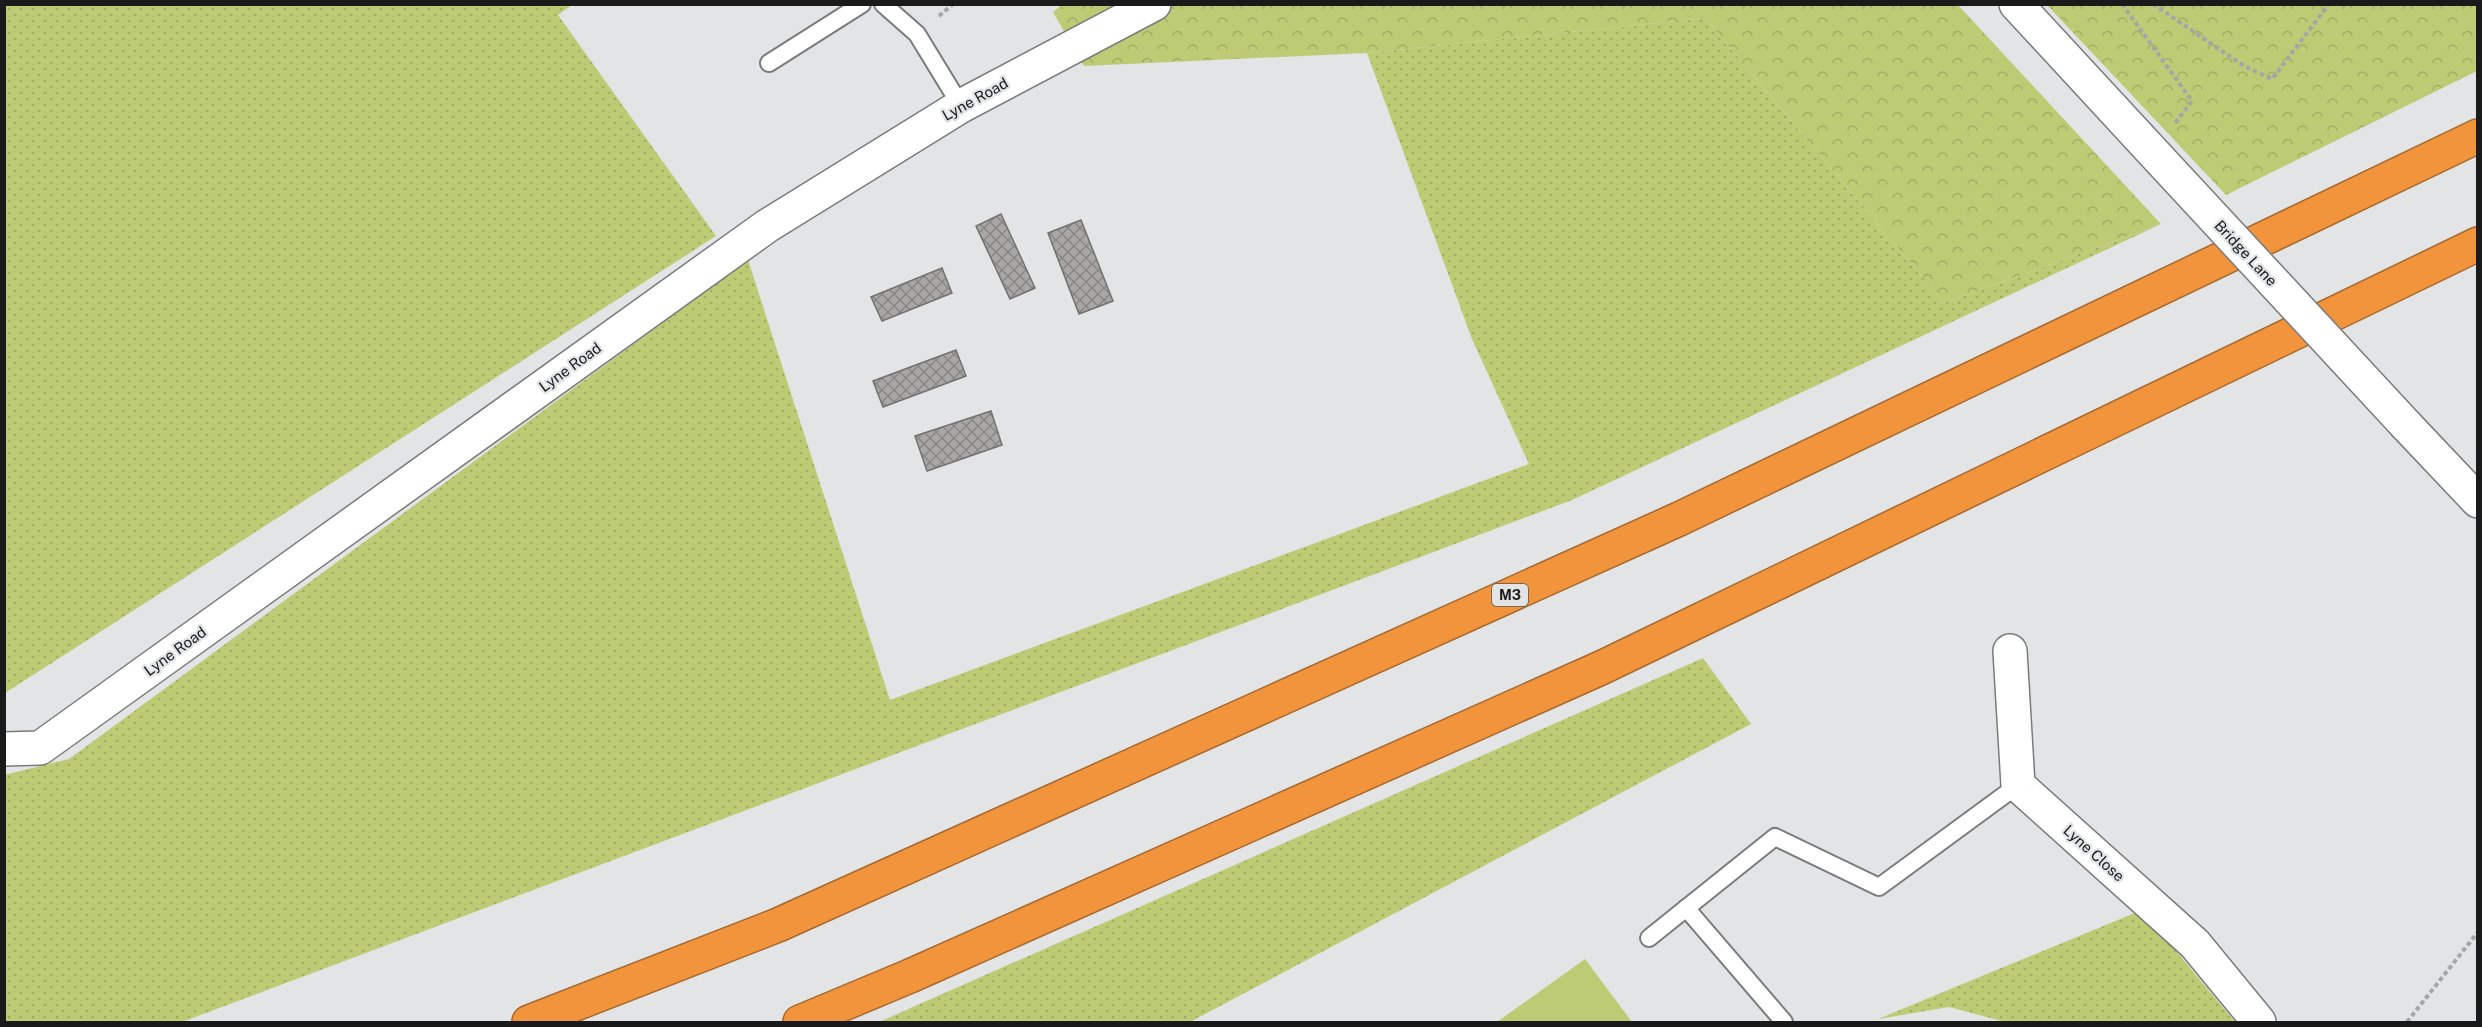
<svg xmlns="http://www.w3.org/2000/svg" width="2482" height="1027" viewBox="0 0 2482 1027" font-family="'Public Sans',sans-serif">
	<style>
		.grass { fill: url(#grass-dots) }
		.forest { fill: url(#forest-crowns) }
		.garden { fill: #becb75 }
		.building { fill: url(#building-cross-hatch); stroke: #727170; stroke-width: 1.5 }
		.lines { fill: none; stroke-linecap: round; stroke-linejoin: round }
		.lane-casing { stroke: #7b7b7c; stroke-width: 20 }
		.street-casing { stroke: #7b7b7c; stroke-width: 36 }
		.secondary-casing { stroke: #7b7b7c; stroke-width: 36 }
		.highway-casing { stroke: #a66930; stroke-width: 36 }
		.path { stroke: #a6a6a7; stroke-width: 4; stroke-dasharray: 4.5 3; stroke-linecap: butt }
		.lane { stroke: #fff; stroke-width: 16 }
		.street { stroke: #fff; stroke-width: 33 }
		.secondary { stroke: #fff; stroke-width: 33 }
		.highway { stroke: #f2943b; stroke-width: 33 }
		.secondary-bridge-casing { stroke: #7b7b7c; stroke-width: 36; stroke-linecap: butt }
		.secondary-bridge { stroke: #fff; stroke-width: 33 }
		.labels { text-anchor: middle; dominant-baseline: central; stroke-width: 4.5; stroke-linejoin: round; paint-order: stroke }
		.shield { fill: #e3e4e5; stroke: #565758; stroke-width: 1.5 }
		.shield-label { font-size: 14px; font-weight: bold; fill: #1a1a1b }
		.street-label { font-size: 15px; fill: #1a1a1b; stroke: #e3e4e5 }
	</style>
	<defs>
		<pattern id="grass-dots" width="8" height="8" patternUnits="userSpaceOnUse" patternTransform="scale(1.5)"><rect width="8" height="8" fill="#becb75"/><path d="M2 2h.1M6 6h.1" fill="none" stroke="#a3ae65" stroke-width="1.8" stroke-linecap="round"/></pattern>
		<pattern id="forest-crowns" width="20" height="18" patternUnits="userSpaceOnUse" patternTransform="scale(1.5)"><rect width="20" height="18" fill="#becb75"/><path d="M2 6a3 3 0 1 1 6 0M12 15a3 3 0 1 1 6 0" fill="none" stroke="#a3ae65"/></pattern>
		<pattern id="building-cross-hatch" width="8" height="8" patternUnits="userSpaceOnUse" patternTransform="scale(1.5)"><rect width="8" height="8" fill="#a8a7a6"/><path d="M0 0l8 8M0 8l8-8" fill="none" stroke="#888786"/></pattern>
	</defs>
	<rect width="100%" height="100%" fill="#e3e4e5"/>
	<g class="grass">
		<path d="M5 4 572 5 558 15 716 236 5 693Z"/>
		<path d="M1705 18 1944 303 2161 224 1572 500 182 1022H5L4 775 69 759 748 260 890 700 1529 464 1472 339 1367 53Z"/>
		<path d="M1703 658 1751 724 1190 1022H879Z"/>
		<path d="M2142 910 2235 1022H2005L1949 1007 1878 1019Z"/>
	</g>
	<g class="forest">
		<path d="M1063 4 1958 5 2161 224 1944 303 1705 18 1367 53 1084 66 1053 12Z"/>
		<path d="M2047 5H2477V71L2226 195Z"/>
	</g>
	<path class="garden" d="M1585 959 1632 1022H1497Z"/>
	<g class="building">
		<path d="M1001 214 1035 288 1010 299 976 226Z"/>
		<path d="M1081 220 1113 301 1079 314 1048 233Z"/>
		<path d="M942 268 952 293 882 321 871 297Z"/>
		<path d="M956 350 966 376 883 407 873 381Z"/>
		<path d="M991 411 1002 445 927 471 915 436Z"/>
	</g>
	<g class="lines">
		<defs>
			<g id="lane">
				<path d="M883 4 917 34 961 106"/>
				<path d="M769 63 862 4"/>
				<path d="M1686 908 1784 1022"/>
				<path d="M1649 938 1775 837 1879 887 2018 785"/>
			</g>
			<g id="street">
				<path d="M2010 651 2018 785 2195 944 2259 1022"/>
				<path d="M4 749 40 748 767 226 961 106 1154 4"/>
			</g>
			<g id="secondary">
				<path d="M2016 4 2138 136"/>
				<path d="M2406 425 2478 501"/>
			</g>
			<g id="highway">
				<path d="M529 1022 778 925 1679 519 2478 136"/>
				<path d="M800 1022 910 976 1603 667 2478 244"/>
			</g>
		</defs>
		<use href="#lane" class="lane-casing"/>
		<use href="#street" class="street-casing"/>
		<use href="#secondary" class="secondary-casing"/>
		<use href="#highway" class="highway-casing"/>
		<g class="path">
			<path d="M2122 4 2192 101 2175 123"/>
			<path d="M2153 4 2244 66 2272 79 2329 4"/>
			<path d="M939 16 953 4"/>
			<path d="M2407 1022 2478 932"/>
		</g>
		<use href="#lane" class="lane"/>
		<use href="#street" class="street"/>
		<use href="#secondary" class="secondary"/>
		<use href="#highway" class="highway"/>
		<defs>
			<path id="secondary-bridge" d="M2138 136 2406 425"/>
		</defs>
		<use href="#secondary-bridge" class="secondary-bridge-casing"/>
		<use href="#secondary-bridge" class="secondary-bridge"/>
	</g>
	<g class="labels">
		<rect class="shield" x="1492" y="584" width="36" height="22" rx="4.5"/>
		<g class="shield-label">
			<text x="1510" y="595">M3</text>
		</g>
		<g class="street-label">
			<text transform="translate(975 99) rotate(-29)">Lyne Road</text>
			<text transform="translate(2246 253) rotate(47)">Bridge Lane</text>
			<text transform="translate(570 367) rotate(-36)">Lyne Road</text>
			<text transform="translate(175 651) rotate(-36)">Lyne Road</text>
			<text transform="translate(2094 853) rotate(42)">Lyne Close</text>
		</g>
	</g>
	<rect width="2482" height="1027" fill="none" stroke="#1a1a1b" stroke-width="12"/>
</svg>
